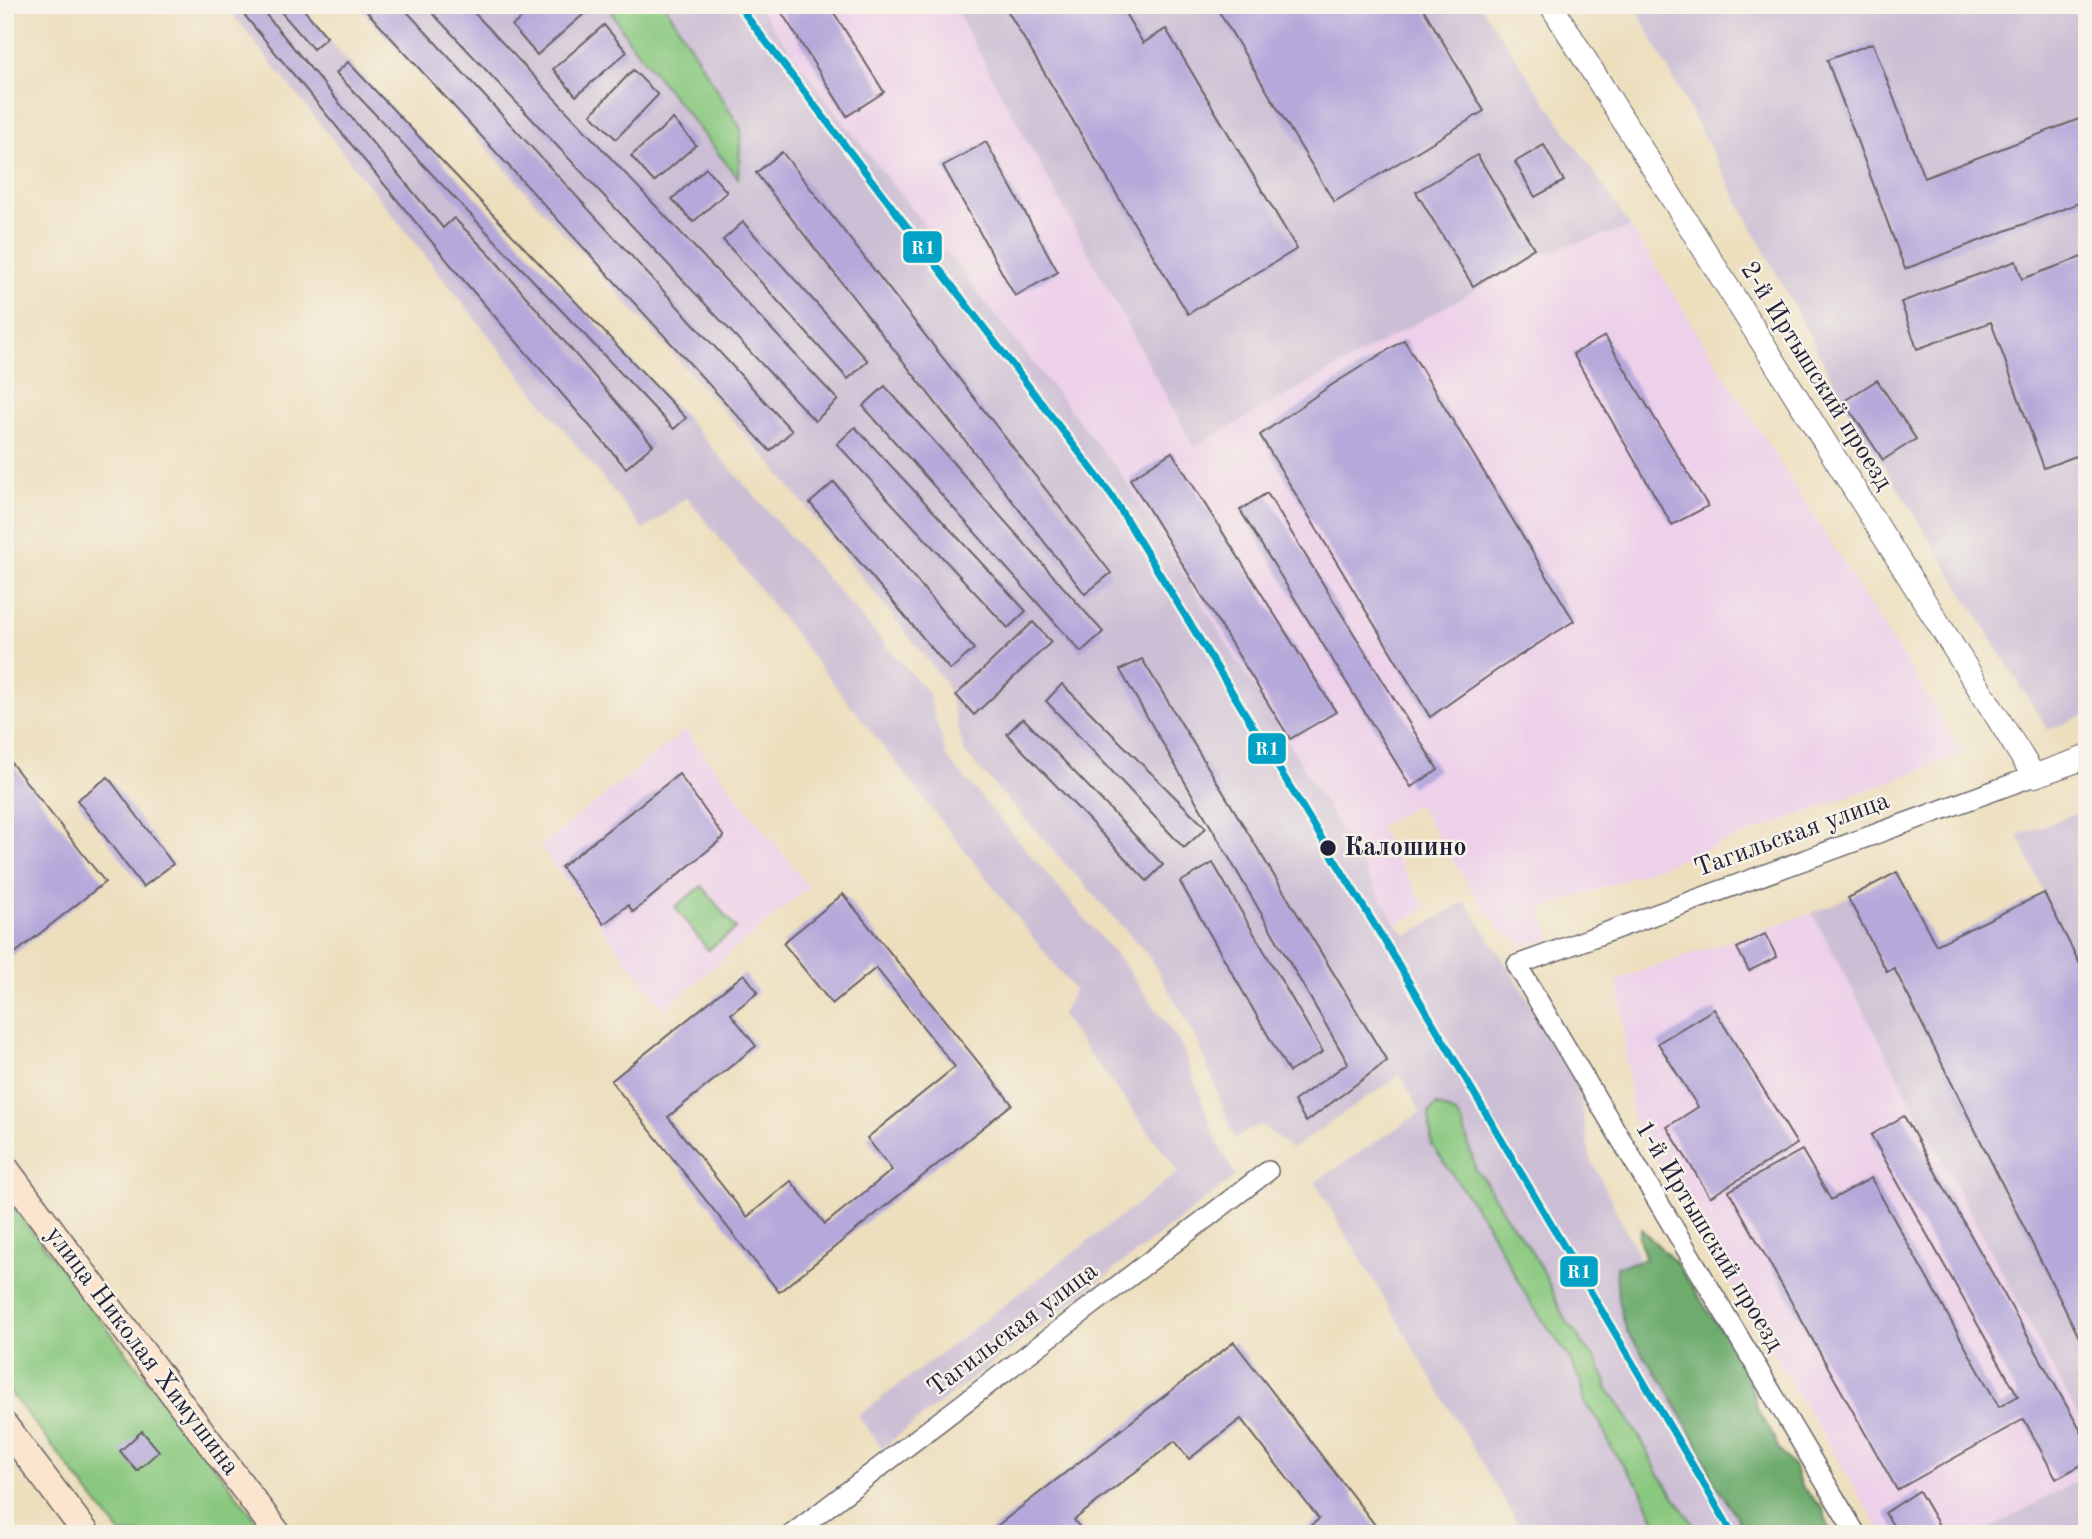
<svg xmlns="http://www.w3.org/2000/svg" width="2092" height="1539" viewBox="0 0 2092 1539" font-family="'Old Standard TT',serif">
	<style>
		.built { fill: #edd0e9 }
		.industrial { fill: #ccbed4 }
		.green { fill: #89c87f; stroke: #56755d; stroke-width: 2 }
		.forest { fill: #6eac6e; stroke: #486754; stroke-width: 2 }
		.building { fill: #b5a8da }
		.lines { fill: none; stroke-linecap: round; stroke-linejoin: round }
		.minor-casing { stroke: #696469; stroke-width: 22 }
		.tertiary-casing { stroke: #696469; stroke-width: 25 }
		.secondary-casing { stroke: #696469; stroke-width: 29 }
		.minor { stroke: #fff; stroke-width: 19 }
		.tertiary { stroke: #fff; stroke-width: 23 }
		.secondary { stroke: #fce5cf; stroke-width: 26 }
		.rail-1-casing { stroke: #f7f3e8; stroke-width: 12 }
		.rail-1 { stroke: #02a2c7; stroke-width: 7 }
		.stop-dot { fill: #22223b; stroke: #f7f3e8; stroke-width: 2.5 }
		.labels { text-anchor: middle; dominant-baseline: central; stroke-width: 5; stroke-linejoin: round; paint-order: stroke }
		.street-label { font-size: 26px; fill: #22223b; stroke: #f7f3e8 }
		.stop-label { font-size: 26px; font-weight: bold; fill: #22223b; stroke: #f7f3e8; text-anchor: start }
		.line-badge { stroke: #f7f3e8; stroke-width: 2.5 }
		.badge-label { font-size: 19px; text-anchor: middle; font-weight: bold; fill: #fff }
	</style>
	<rect width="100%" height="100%" fill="#f7f3e8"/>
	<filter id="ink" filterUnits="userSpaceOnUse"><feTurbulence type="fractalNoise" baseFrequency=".0143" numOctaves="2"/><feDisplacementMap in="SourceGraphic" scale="14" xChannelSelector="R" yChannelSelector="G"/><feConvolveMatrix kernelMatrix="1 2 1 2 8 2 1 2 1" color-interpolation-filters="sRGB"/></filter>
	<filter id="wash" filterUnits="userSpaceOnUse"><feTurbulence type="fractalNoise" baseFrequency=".00686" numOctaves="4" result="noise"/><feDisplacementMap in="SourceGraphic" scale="28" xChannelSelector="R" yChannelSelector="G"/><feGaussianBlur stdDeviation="1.57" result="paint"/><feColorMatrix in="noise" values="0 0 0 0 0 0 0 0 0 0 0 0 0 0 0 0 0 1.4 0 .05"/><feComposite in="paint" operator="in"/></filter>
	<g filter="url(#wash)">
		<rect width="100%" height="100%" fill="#eddfbe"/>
		<g class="built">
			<path d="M757 5H953L1194 446 1540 254 1631 227 1964 754 1540 911 1553 938 1523 946 1501 930 1471 889 1417 804 1378 828 1426 907 1397 925 1293 750 1124 478 841 119Z"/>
			<path d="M685 730 809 887 664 1009 540 847Z"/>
			<path d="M1812 913 2087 1433V1475L1980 1534H1882L1632 1118 1618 979Z"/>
		</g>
		<g class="industrial">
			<path d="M225 5H300L348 62 686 418 928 693 947 757 1126 967 1181 1044 1217 1142 1236 1176 882 1448 858 1416 1179 1172 1061 1016 1074 990 687 497 644 530Z"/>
			<path d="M357 5H757L841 119 1124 478 1293 750 1397 925 1407 936 1465 901 1509 968 1578 1084 1590 1157 1654 1288 1826 1534H1524L1315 1182 1421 1112 1400 1075 1292 1149 1260 1124 1235 1139 1197 1039 1148 955 965 753 946 683 770 462Z"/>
			<path d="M953 5H1480L1631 227 1540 254 1194 447Z"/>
			<path d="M1634 5H2087V714L2048 730 1844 401Z"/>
			<path d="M2087 810V1433L1812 913 1848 898 1897 872 1937 945 2044 893 2018 835Z"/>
			<path d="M2087 1475V1534H1980Z"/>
		</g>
		<g class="green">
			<path d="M607 5H665L741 129 738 178 630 42Z"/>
			<path d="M702 886 736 929 708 950 675 907Z"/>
			<path d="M1437 1105 1456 1114 1462 1122 1476 1171 1483 1178 1505 1215 1527 1244 1544 1273 1563 1316 1597 1362 1606 1380 1608 1391 1616 1399 1643 1443 1657 1471 1700 1534H1661L1639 1486 1613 1451 1599 1421 1585 1404 1582 1384 1567 1354 1531 1304 1485 1221 1432 1145 1429 1113Z"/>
			<path d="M5 1196 267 1534H121L5 1386Z"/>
		</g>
		<path class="forest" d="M1641 1229 1677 1264 1712 1317 1744 1361 1759 1414 1771 1431 1779 1450 1793 1466 1801 1486 1823 1509 1831 1534H1744L1737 1517 1712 1478 1699 1447 1664 1384 1627 1332 1618 1300 1616 1267 1646 1259 1639 1239Z"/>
		<g id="blocks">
			<g class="building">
				<path d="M236 5H258L443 228 454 218 493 258 653 445 626 468 465 282Z"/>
				<path d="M275 5H300L327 37 313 49Z"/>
				<path d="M361 5H401L792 431 770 451Z"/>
				<path d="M425 5H467L838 400 815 421Z"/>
				<path d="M536 5H594L537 55 512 26Z"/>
				<path d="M777 5H829L884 92 847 116Z"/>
				<path d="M1004 5H1120L1143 43 1166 29 1297 249 1188 314Z"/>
				<path d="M1215 5H1421L1484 111 1334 202Z"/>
				<path d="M604 25 627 52 576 96 553 69Z"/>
				<path d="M1873 43 1924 178 2087 116V200L1905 269 1827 60Z"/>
				<path d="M348 62 686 418 674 429 336 73Z"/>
				<path d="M633 70 658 95 616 139 591 114Z"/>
				<path d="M673 119 696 145 654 182 631 156Z"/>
				<path d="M986 142 1058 272 1015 296 943 166Z"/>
				<path d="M1544 145 1564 181 1535 197 1515 162Z"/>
				<path d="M782 152 1111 573 1085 594 756 173Z"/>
				<path d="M1477 155 1534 248 1473 286 1416 192Z"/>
				<path d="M706 168 727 192 693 222 672 199Z"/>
				<path d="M743 222 868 361 848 379 723 240Z"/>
				<path d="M2087 255V458L2084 453 2044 468 1991 322 1917 349 1901 302 2016 261 2022 279Z"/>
				<path d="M1605 336 1708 506 1672 525 1573 354Z"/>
				<path d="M1404 340 1574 621 1497 670 1430 717 1260 435 1327 388Z"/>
				<path d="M1877 380 1916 439 1883 460 1844 401Z"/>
				<path d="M885 386 1103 632 1081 652 863 406Z"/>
				<path d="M855 427 1026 611 1008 628 837 444Z"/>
				<path d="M1172 452 1336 712 1290 739 1130 479Z"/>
				<path d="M834 482 974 649 950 670 810 503Z"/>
				<path d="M1267 493 1438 770 1411 787 1240 510Z"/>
				<path d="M1033 622 1051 642 974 715 956 695Z"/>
				<path d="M1142 659 1387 1061 1306 1122 1294 1101 1348 1063 1120 670Z"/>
				<path d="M1062 684 1206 828 1184 848 1046 701Z"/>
				<path d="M1023 718 1163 865 1147 881 1007 734Z"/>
				<path d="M5 755 105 882 5 961Z"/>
				<path d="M679 774 724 837 633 912 628 905 604 924 561 867Z"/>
				<path d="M108 777 173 864 143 887 77 800Z"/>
				<path d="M1213 863 1323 1052 1289 1072 1180 882Z"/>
				<path d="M1897 872 1936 945 2044 893 2087 978V1353L1894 968 1887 972 1848 898Z"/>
				<path d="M843 894 1012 1104 779 1292 611 1081 744 974 758 992 731 1014 756 1046 668 1117 747 1217 791 1181 825 1224 892 1170 867 1138 955 1067 876 968 832 1004 783 943Z"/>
				<path d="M1765 934 1777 957 1749 971 1737 948Z"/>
				<path d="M1714 1009 1797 1144 1710 1197 1667 1127 1698 1107 1658 1043Z"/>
				<path d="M1904 1116 2087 1442V1462L2056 1479 2024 1419 1897 1490 1729 1191 1802 1150 1831 1200 1871 1178 1999 1407 2018 1396 1871 1135Z"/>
				<path d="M1234 1342 1382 1534H1300L1319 1519 1241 1419 1189 1459 1175 1441 1074 1520 1085 1534H991L989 1532Z"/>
				<path d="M142 1431 159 1451 137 1471 120 1451Z"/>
				<path d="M1919 1491 1937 1522 1944 1534H1899L1885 1513Z"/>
			</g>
		</g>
	</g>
	<g filter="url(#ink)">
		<use href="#blocks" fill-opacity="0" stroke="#696469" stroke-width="2"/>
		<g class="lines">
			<defs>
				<g id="minor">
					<path d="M792 1534 1268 1171"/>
					<path d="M1856 1534 1517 965 2034 776"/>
				</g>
				<path id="tertiary" d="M1551 5 2034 776 2087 757"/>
				<g id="secondary">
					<path d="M5 1168 278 1534"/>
					<path d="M5 1426 87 1534"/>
				</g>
			</defs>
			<use href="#minor" class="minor-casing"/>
			<use href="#tertiary" class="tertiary-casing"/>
			<use href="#secondary" class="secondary-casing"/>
			<use href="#minor" class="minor"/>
			<use href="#tertiary" class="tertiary"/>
			<use href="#secondary" class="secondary"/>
			<defs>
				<path id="rail-1" d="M738 5 1110 493 1390 950 1733 1534"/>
			</defs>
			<use href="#rail-1" class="rail-1-casing"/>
			<use href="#rail-1" class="rail-1"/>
		</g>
	</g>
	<circle class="stop-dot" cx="1328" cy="848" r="9"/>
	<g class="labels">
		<g class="street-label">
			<text transform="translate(1816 376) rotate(58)">2-й Иртышский проезд</text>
			<text transform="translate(1792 835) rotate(-20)">Тагильская улица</text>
			<text transform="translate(1709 1236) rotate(59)">1-й Иртышский проезд</text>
			<text transform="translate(1013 1330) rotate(-37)">Тагильская улица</text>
			<text transform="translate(142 1351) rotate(53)">улица Николая Химушина</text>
		</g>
		<g class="stop-label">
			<text x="1344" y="848">Калошино</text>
		</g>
	</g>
	<g class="line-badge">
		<rect x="902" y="230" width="41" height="34" rx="7" fill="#02a2c7"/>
		<rect x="1247" y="732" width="40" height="33" rx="7" fill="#02a2c7"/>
		<rect x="1559" y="1255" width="40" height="33" rx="7" fill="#02a2c7"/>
	</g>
	<g class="badge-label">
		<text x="923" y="254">R1</text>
		<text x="1267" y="755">R1</text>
		<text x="1579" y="1278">R1</text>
	</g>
	<rect width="2092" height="1539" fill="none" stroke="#f7f3e8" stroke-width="28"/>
</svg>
